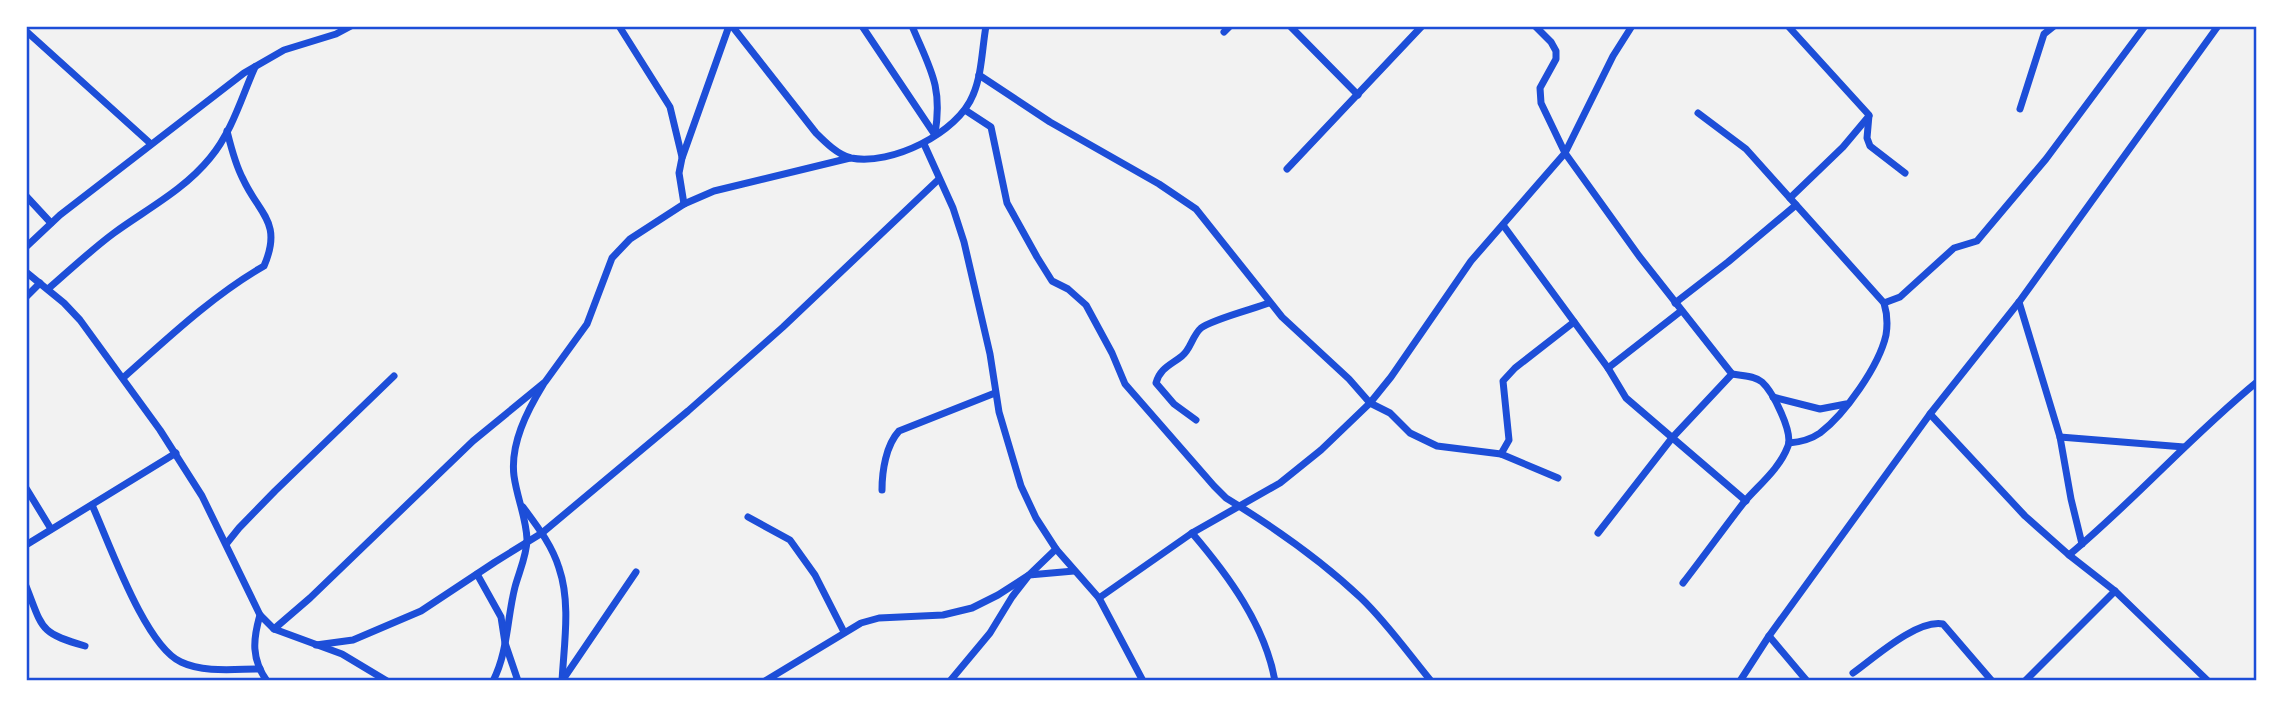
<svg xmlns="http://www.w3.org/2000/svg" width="2283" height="707" viewBox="0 0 2283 707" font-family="Inter,sans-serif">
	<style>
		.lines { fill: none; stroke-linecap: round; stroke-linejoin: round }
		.minor { stroke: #1d4ed8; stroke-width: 7 }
		.neatline { fill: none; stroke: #1d4ed8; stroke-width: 2.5 }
	</style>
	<rect width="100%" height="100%" fill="#f2f2f2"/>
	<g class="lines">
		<g class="minor">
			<path d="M619 26 670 107 682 157"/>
			<path d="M732 26 816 133C825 142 838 155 851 158 891 166 958 133 973 95 982 74 982 49 986 26"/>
			<path d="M862 26 935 135"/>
			<path d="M912 26C930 69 943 86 935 134"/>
			<path d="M1290 26 1358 95"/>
			<path d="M1535 26 1551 42 1556 51V59L1540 88 1541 103 1565 153 1639 256 1732 374 1672 438 1598 533"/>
			<path d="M1788 26 1869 115 1867 138 1870 146 1905 173"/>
			<path d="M26 31 151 144"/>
			<path d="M1224 32 1230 26"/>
			<path d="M979 75 1050 122 1159 184 1196 209 1282 317 1349 379 1370 403 1390 413 1410 433 1437 446 1501 454 1558 478"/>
			<path d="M2020 109 2044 34 2054 26"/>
			<path d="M965 110 991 127 1007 203 1037 257 1052 281 1068 289 1086 305 1112 353 1125 384 1214 486 1226 498C1272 526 1322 561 1361 598 1387 623 1408 653 1431 681"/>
			<path d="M1698 113 1746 149 1884 303C1887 313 1888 323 1886 335 1879 366 1845 414 1820 433 1810 440 1801 442 1789 443"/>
			<path d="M924 144 953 208 964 242 990 354 999 412 1021 486 1036 518 1056 549 1099 598 1143 681"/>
			<path d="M1287 169 1422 26"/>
			<path d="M26 196 51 223"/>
			<path d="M1790 198 1843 147 1869 116"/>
			<path d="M684 204 679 173 682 158 729 26"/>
			<path d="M1503 225 1608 368 1626 398 1746 501"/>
			<path d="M26 247 60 215 244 73 284 50 336 34 351 26"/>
			<path d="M26 272 64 303 80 320 160 430 202 496 260 615 274 629 342 654 387 681"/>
			<path d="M48 289C70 270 91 250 114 233 147 209 184 190 210 158 232 132 242 96 255 67"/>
			<path d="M26 297 40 283"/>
			<path d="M2019 302 2060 437 2071 499 2082 544"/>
			<path d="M1675 303 1728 262 1796 205"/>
			<path d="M1884 303 1900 297 1954 248 1977 241 2046 159 2145 26"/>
			<path d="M1608 368 1681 311"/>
			<path d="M123 378C168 338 212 296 264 266 283 222 259 214 243 179 235 164 231 147 227 131"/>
			<path d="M1773 397 1820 409 1846 404"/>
			<path d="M1930 414 2025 516 2069 555 2115 591 2208 681"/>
			<path d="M1196 420 1174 404 1156 383C1160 368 1171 365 1182 356 1191 349 1192 336 1201 328 1213 319 1253 309 1269 303"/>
			<path d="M2060 437 2184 447"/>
			<path d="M1501 454 1509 440 1503 381 1515 368 1574 322"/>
			<path d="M26 488 51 529"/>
			<path d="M882 490C882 471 886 445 899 431L995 393"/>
			<path d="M92 505C109 542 145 646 181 662 204 673 235 669 260 669"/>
			<path d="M523 507C537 526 552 545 559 568 571 603 564 644 562 681"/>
			<path d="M748 517 790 540 815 575 844 632"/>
			<path d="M1192 533C1228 575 1265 625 1275 681"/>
			<path d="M227 543 239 528 275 491 394 376"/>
			<path d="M26 545 176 453"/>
			<path d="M2069 555C2134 501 2191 436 2257 382"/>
			<path d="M477 574 501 617 505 643 518 681"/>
			<path d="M1683 583C1704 556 1724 528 1745 501 1760 484 1780 468 1788 446 1793 432 1773 392 1762 382 1754 375 1742 376 1732 374"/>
			<path d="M26 586C43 629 39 633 85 646"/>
			<path d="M1099 598 1192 533 1280 483 1321 450 1370 403 1391 377 1471 261 1565 153 1613 56 1632 26"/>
			<path d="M260 615C253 639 251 659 267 681"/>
			<path d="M274 629 310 598 473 441 545 382 587 324 612 258 630 239 684 204 714 191 850 158"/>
			<path d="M1769 636 1807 681"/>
			<path d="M316 645 353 640 421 611 495 562 542 533 688 411 783 327 939 179"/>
			<path d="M1853 673C1874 658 1917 619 1943 624L1992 681"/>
			<path d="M564 678 636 572"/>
			<path d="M493 681C508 652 507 618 515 587 519 572 527 555 527 539 526 517 517 498 514 476 510 444 527 411 543 385"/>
			<path d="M765 681 861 623 879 618 943 615 972 608 998 595 1029 575 1056 549"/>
			<path d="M950 681 990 633 1012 597 1029 575 1074 571"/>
			<path d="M1740 681 1769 636 1930 414 2019 302 2218 26"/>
			<path d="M2025 681 2115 591"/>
		</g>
	</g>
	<rect width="2283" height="707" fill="none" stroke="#ffffff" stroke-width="56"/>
	<rect x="28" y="28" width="2227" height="651" class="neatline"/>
</svg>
